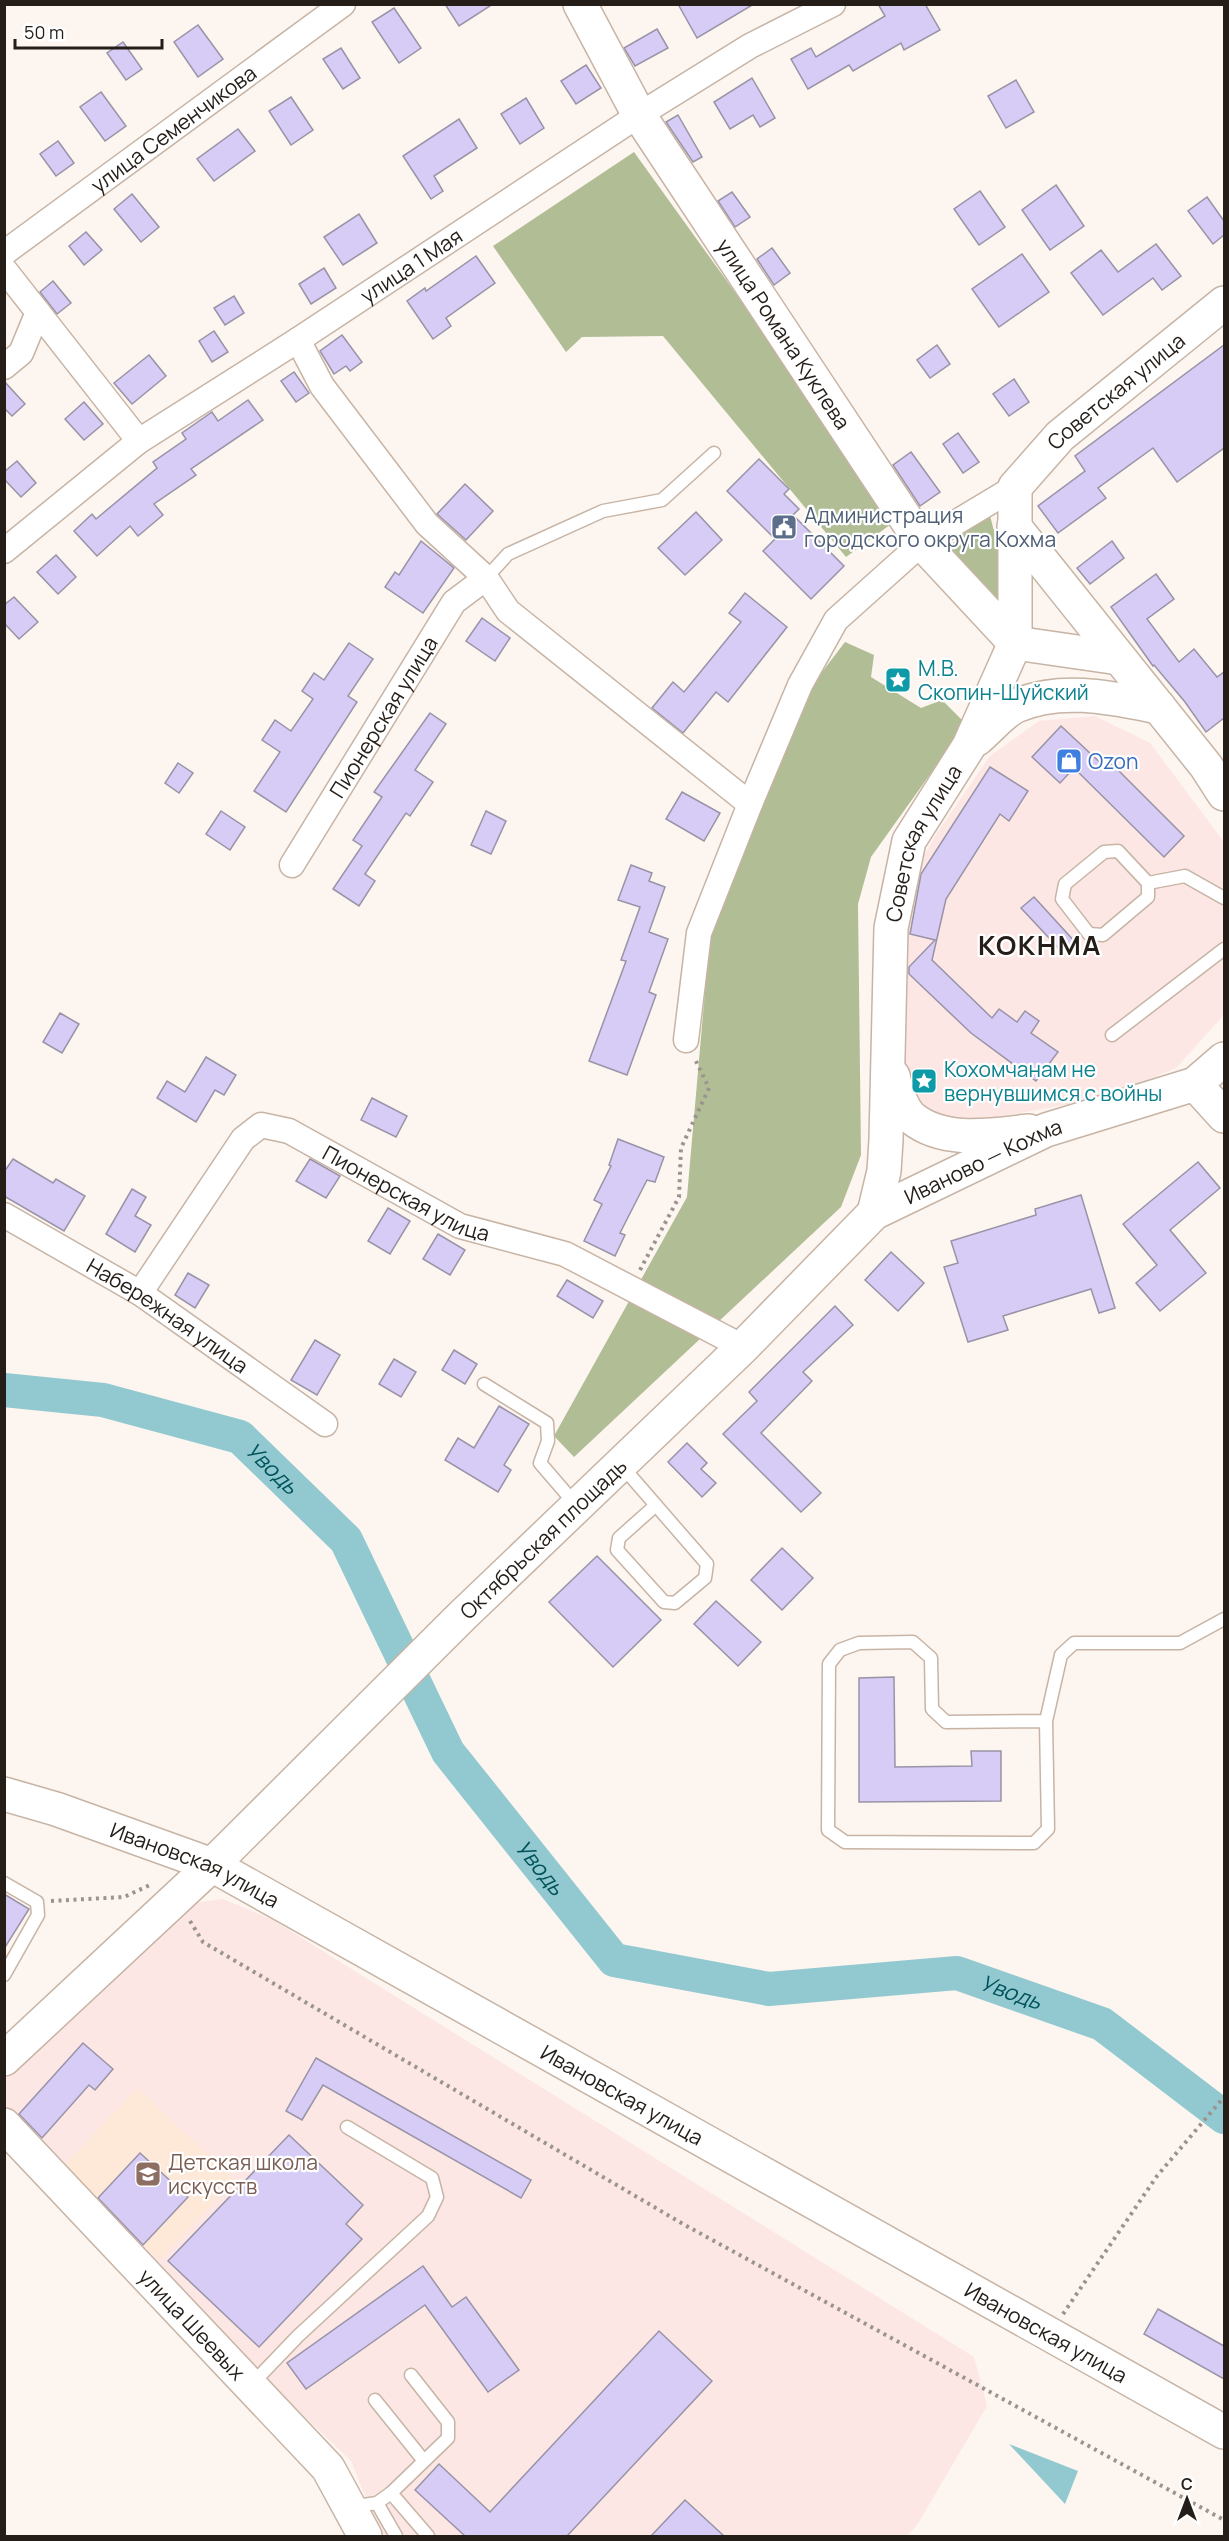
<svg xmlns="http://www.w3.org/2000/svg" width="1229" height="2541" viewBox="0 0 1229 2541" font-family="Manrope,sans-serif">
	<style>
		.commercial { fill: #fde7e5 }
		.built { fill: #fee9d8 }
		.forest { fill: #b0bd95 }
		.water { fill: #92c9d0 }
		.lines { fill: none; stroke-linecap: round; stroke-linejoin: round }
		.river { stroke: #92c9d0; stroke-width: 34 }
		.building { fill: #d7ccf5; stroke: #9893a7; stroke-width: 1.5 }
		.lane-casing { stroke: #c7b4a5; stroke-width: 15 }
		.street-casing { stroke: #c7b4a5; stroke-width: 27 }
		.secondary-casing { stroke: #c7b4a5; stroke-width: 36 }
		.primary-casing { stroke: #c7b4a5; stroke-width: 36 }
		.path { stroke: #9b948e; stroke-width: 4; stroke-dasharray: 3 4.5; stroke-linecap: butt }
		.lane { stroke: #fff; stroke-width: 12 }
		.street { stroke: #fff; stroke-width: 24 }
		.secondary { stroke: #fff; stroke-width: 33 }
		.primary { stroke: #fff; stroke-width: 33 }
		.labels { text-anchor: middle; dominant-baseline: central; stroke-width: 4.5; stroke-linejoin: round; paint-order: stroke }
		.street-label { font-size: 21px; fill: #241d18; stroke: #fff }
		.service-label { font-size: 21px; fill: #4e5e75; stroke: #fff; text-anchor: start }
		.culture-label { font-size: 21px; fill: #0d838f; stroke: #fff; text-anchor: start }
		.shop-label { font-size: 21px; fill: #366cbe; stroke: #fff; text-anchor: start }
		.education-label { font-size: 21px; fill: #785e54; stroke: #fff; text-anchor: start }
		.water-label { font-size: 22px; font-style: italic; fill: #00535b; stroke: #fff }
		.district-label { font-size: 27px; font-weight: bold; letter-spacing: 1.5px; fill: #241d18; stroke: #fff }
	</style>
	<rect width="100%" height="100%" fill="#fdf5ef"/>
	<g class="commercial">
		<path d="M1095 716 1150 743 1224 842V1015L1176 1068 1107 1097 965 1123 938 1117 902 1089 907 886 935 836 990 756 1039 721Z"/>
		<path d="M223 1899 273 1920 974 2357 987 2406 917 2525 907 2536H381L351 2461 193 2310 5 2113V2079L193 1903Z"/>
	</g>
	<path class="built" d="M137 2088 235 2180 160 2260 62 2168Z"/>
	<g class="forest">
		<path d="M634 152 898 519 846 557 663 336 582 337 566 352 493 246Z"/>
		<path d="M989 512 1003 565 1000 608 948 547Z"/>
		<path d="M845 642 874 655 871 677 921 708 942 700 966 724 871 857 858 904 861 1155 841 1207 574 1457 554 1436 687 1197 711 923 803 697Z"/>
	</g>
	<path class="water" d="M1009 2444 1078 2471 1065 2504Z"/>
	<g class="lines">
		<path class="river" id="s1" d="M4 1390 103 1400 240 1437 346 1540 448 1752 614 1960 769 1989 957 1973 1102 2024 1224 2117"/>
	</g>
	<g class="building">
		<path d="M445 4H493L459 26Z"/>
		<path d="M678 4H754L697 38Z"/>
		<path d="M878 4H925L940 30 904 50 901 43 853 71 849 65 808 89 791 59 811 48 816 57 885 16Z"/>
		<path d="M394 8 421 48 399 63 372 22Z"/>
		<path d="M198 25 223 59 198 77 174 42Z"/>
		<path d="M657 29 668 48 635 66 624 48Z"/>
		<path d="M123 42 142 69 126 80 107 53Z"/>
		<path d="M341 48 360 78 343 89 323 59Z"/>
		<path d="M586 65 601 88 576 104 561 81Z"/>
		<path d="M752 78 775 118 760 127 753 115 730 129 714 102Z"/>
		<path d="M1016 80 1034 112 1006 128 988 96Z"/>
		<path d="M101 92 126 126 105 141 80 107Z"/>
		<path d="M291 97 313 130 291 145 269 111Z"/>
		<path d="M526 98 544 128 520 144 501 114Z"/>
		<path d="M678 115 702 157 693 162 666 122Z"/>
		<path d="M459 119 477 148 434 176 443 191 431 199 403 156Z"/>
		<path d="M238 129 255 151 214 181 197 159Z"/>
		<path d="M58 141 74 163 56 176 40 154Z"/>
		<path d="M1056 185 1084 226 1050 250 1022 210Z"/>
		<path d="M980 191 1005 227 979 245 954 209Z"/>
		<path d="M732 192 750 217 735 227 718 201Z"/>
		<path d="M132 194 159 227 141 242 114 209Z"/>
		<path d="M1207 197 1224 221V235L1213 244 1188 211Z"/>
		<path d="M359 214 377 243 343 265 324 237Z"/>
		<path d="M86 232 102 250 84 265 69 246Z"/>
		<path d="M1156 244 1181 276 1162 290 1153 278 1103 315 1071 273 1101 250 1118 272Z"/>
		<path d="M772 248 790 273 774 285 757 259Z"/>
		<path d="M1022 254 1049 292 999 327 972 289Z"/>
		<path d="M476 256 495 283 446 318 451 326 433 339 407 301 425 288 426 291Z"/>
		<path d="M324 268 336 288 311 304 299 284Z"/>
		<path d="M53 281 71 303 57 314 40 292Z"/>
		<path d="M234 296 244 313 225 325 214 308Z"/>
		<path d="M214 331 228 352 212 362 199 341Z"/>
		<path d="M342 335 362 362 350 371 346 366 334 374 320 351Z"/>
		<path d="M937 345 950 364 930 378 917 360Z"/>
		<path d="M1224 345V448L1177 482 1153 448 1098 488 1106 498 1058 533 1038 506 1085 471 1075 456Z"/>
		<path d="M149 355 166 376 132 404 114 383Z"/>
		<path d="M294 372 309 393 296 402 281 381Z"/>
		<path d="M1014 379 1029 402 1009 416 993 394Z"/>
		<path d="M4 381 25 404 12 416 4 408Z"/>
		<path d="M248 400 263 420 191 469 196 475 154 504 163 515 138 536 130 526 97 556 74 531 92 514 96 519 157 468 153 462 186 439 182 433 212 412 218 421Z"/>
		<path d="M84 402 103 424 84 440 65 419Z"/>
		<path d="M958 433 979 462 963 473 943 444Z"/>
		<path d="M911 452 940 492 920 506 893 465Z"/>
		<path d="M759 459 789 489 784 494 799 509 793 515 844 566 811 599 763 551 775 539 727 491Z"/>
		<path d="M17 461 36 483 21 497 4 479V472Z"/>
		<path d="M465 484 493 511 466 540 437 514Z"/>
		<path d="M696 512 722 540 685 575 658 548Z"/>
		<path d="M421 541 454 568 423 613 385 587 395 572 399 575Z"/>
		<path d="M1112 541 1124 558 1090 584 1077 568Z"/>
		<path d="M56 555 76 577 58 594 37 572Z"/>
		<path d="M1156 574 1174 599 1147 619 1179 662 1194 649 1217 677 1224 672V718L1206 732 1185 702 1154 665 1153 666 1111 607Z"/>
		<path d="M745 593 787 627 728 702 716 692 683 733 652 708 673 682 684 692 711 659 741 622 729 613Z"/>
		<path d="M14 597 38 622 19 639 4 623V605Z"/>
		<path d="M482 618 510 638 495 661 466 641Z"/>
		<path d="M349 643 373 659 348 696 357 702 286 812 254 791 280 752 262 740 275 720 291 731 313 699 302 691 314 673 324 680Z"/>
		<path d="M430 713 446 724 415 770 433 782 410 816 406 813 365 874 375 881 359 906 333 889 362 846 353 840 382 797 374 792Z"/>
		<path d="M1061 726 1107 769 1112 764 1184 836 1164 857 1074 768 1060 783 1032 757Z"/>
		<path d="M178 763 193 773 179 793 165 783Z"/>
		<path d="M990 767 1028 791 1009 821 1000 814 946 899 932 960 992 1018 999 1009 1017 1022 1025 1011 1039 1021 1031 1033 1058 1052 1036 1081 971 1033 909 974V967L935 940 910 934 921 874Z"/>
		<path d="M682 792 720 813 704 841 666 819Z"/>
		<path d="M221 811 245 827 230 850 206 834Z"/>
		<path d="M486 811 506 821 491 854 471 845Z"/>
		<path d="M631 865 652 873 649 881 665 887 649 932 668 939 649 992 656 995 627 1075 589 1061 626 961 621 960 640 907 618 900Z"/>
		<path d="M1034 897 1076 943 1064 954 1021 908Z"/>
		<path d="M60 1013 79 1024 62 1053 43 1042Z"/>
		<path d="M206 1057 236 1075 224 1095 215 1090 196 1122 157 1098 167 1081 185 1092Z"/>
		<path d="M372 1098 407 1116 396 1137 361 1120Z"/>
		<path d="M618 1139 664 1157 655 1182 647 1180 620 1233 625 1235 615 1256 584 1241 602 1204 594 1200 611 1166 609 1165Z"/>
		<path d="M13 1159 53 1183 56 1179 85 1196 64 1231 4 1196V1172Z"/>
		<path d="M310 1159 340 1176 326 1198 296 1181Z"/>
		<path d="M1198 1162 1220 1188 1170 1230 1206 1273 1160 1311 1136 1283 1157 1265 1123 1224Z"/>
		<path d="M132 1189 146 1197 135 1216 151 1225 135 1252 106 1234Z"/>
		<path d="M1081 1195 1115 1308 1099 1313 1091 1289 1003 1316 1008 1330 968 1342 944 1267 958 1263 951 1241 1036 1215 1035 1209Z"/>
		<path d="M388 1208 410 1221 390 1254 368 1241Z"/>
		<path d="M438 1234 465 1250 450 1275 423 1259Z"/>
		<path d="M891 1252 924 1283 898 1311 865 1280Z"/>
		<path d="M188 1273 209 1285 195 1308 175 1295Z"/>
		<path d="M567 1280 603 1301 593 1318 557 1296Z"/>
		<path d="M835 1306 853 1325 803 1372 812 1381 761 1433 821 1493 801 1512 723 1434 757 1401 749 1392Z"/>
		<path d="M315 1340 340 1355 317 1395 291 1380Z"/>
		<path d="M454 1350 477 1364 465 1384 442 1370Z"/>
		<path d="M394 1359 416 1372 401 1397 379 1384Z"/>
		<path d="M499 1406 529 1424 504 1465 511 1470 498 1492 445 1460 458 1438 474 1448Z"/>
		<path d="M687 1443 707 1463 701 1469 716 1483 702 1497 668 1462Z"/>
		<path d="M782 1548 813 1578 782 1610 751 1580Z"/>
		<path d="M597 1556 661 1620 613 1667 549 1602Z"/>
		<path d="M716 1601 761 1642 738 1666 694 1624Z"/>
		<path d="M894 1677 895 1767 972 1766 971 1751H1001V1801L859 1802V1678Z"/>
		<path d="M4 1894 29 1909 4 1949Z"/>
		<path d="M83 2043 113 2069 95 2090 89 2085 42 2138 19 2114Z"/>
		<path d="M316 2058 531 2180 521 2198 323 2085 302 2120 286 2111Z"/>
		<path d="M289 2135 363 2205 346 2224 362 2239 259 2347 168 2261Z"/>
		<path d="M140 2153 188 2197 143 2245 98 2198Z"/>
		<path d="M423 2266 452 2307 466 2297 519 2370 488 2392 425 2305 306 2389 287 2363Z"/>
		<path d="M1158 2309 1224 2346V2379L1144 2334Z"/>
		<path d="M659 2331 712 2381 567 2536H465L415 2490 439 2464 490 2512Z"/>
		<path d="M685 2500 724 2536H651Z"/>
	</g>
	<g class="lines">
		<defs>
			<g id="lane">
				<path d="M486 578 508 554 603 511 662 500 714 453"/>
				<path d="M1118 851 1148 883V897L1103 935 1089 934 1062 899 1065 884 1104 852Z"/>
				<path d="M1148 883 1185 876 1224 898"/>
				<path d="M1112 1035 1224 949"/>
				<path d="M484 1384 547 1423 548 1441 540 1463 577 1506"/>
				<path d="M621 1465 707 1564 705 1578 675 1603 664 1602 617 1550 619 1538 656 1505"/>
				<path d="M1046 1721 946 1722 932 1709 931 1658 913 1642 859 1643 840 1650 829 1664 828 1830 845 1842 1034 1843 1048 1829 1046 1721 1061 1655 1074 1643H1180L1224 1619"/>
				<path d="M4 1883 37 1902 38 1915 4 1975"/>
				<path d="M251 2385 298 2336 428 2216 437 2197 432 2178 347 2127"/>
				<path d="M375 2400 424 2461"/>
				<path d="M391 2493 428 2536"/>
				<path d="M377 2503 396 2536"/>
				<path d="M350 2507 377 2503 391 2493 448 2438V2422L411 2375"/>
			</g>
			<g id="street">
				<path id="s2" d="M4 253 343 4"/>
				<path d="M4 269 139 441"/>
				<path d="M298 340 322 386 427 524 486 578 508 611 750 804"/>
				<path d="M4 367 21 353 38 312"/>
				<path id="s3" d="M4 551 139 441 298 340 639 115 750 46 833 4"/>
				<path id="s4" d="M292 865 454 602 486 578"/>
				<path d="M686 1040 699 933 750 804 800 685 836 620 922 543 1015 487"/>
				<path id="s5" d="M4 1215 140 1293 325 1424"/>
				<path id="s6" d="M140 1293 243 1139 261 1125 289 1131 460 1226 565 1254 743 1347"/>
			</g>
			<g id="secondary">
				<path id="s7" d="M580 4 639 115 922 543 1015 643 1119 658"/>
				<path d="M1014 526 1206 766 1224 794"/>
				<path d="M977 739C989 729 1003 712 1016 706 1061 686 1113 698 1159 707"/>
				<path d="M893 1076C896 1089 902 1109 912 1118 944 1144 992 1135 1029 1131"/>
				<path d="M1195 1084 1224 1116"/>
				<path id="s8" d="M874 1213 884 1171 886 1140 891 928 909 841 969 746 1015 643V487L1060 436 1224 303"/>
				<path id="s9" d="M212 1865 462 1616 743 1347 874 1213 1046 1130 1195 1084 1224 1059"/>
				<path id="s10" d="M4 2125 328 2468 365 2536"/>
			</g>
			<g id="primary">
				<path id="s11" d="M4 1794 56 1809 212 1865 1224 2432"/>
				<path d="M4 2059 212 1865"/>
			</g>
		</defs>
		<use href="#lane" class="lane-casing"/>
		<use href="#street" class="street-casing"/>
		<use href="#secondary" class="secondary-casing"/>
		<use href="#primary" class="primary-casing"/>
		<g class="path">
			<path d="M640 1270 679 1197 681 1148 709 1088 694 1057"/>
			<path d="M51 1901 124 1897 152 1884"/>
			<path d="M190 1921 203 1942 683 2224 1224 2520"/>
			<path d="M1063 2314 1157 2176 1224 2097"/>
		</g>
		<use href="#lane" class="lane"/>
		<use href="#street" class="street"/>
		<use href="#secondary" class="secondary"/>
		<use href="#primary" class="primary"/>
	</g>
	<defs>
		<symbol id="civic-square" viewBox="-11 -11 22 22"><rect x="-9" y="-9" width="18" height="18" rx="4" fill="#5c6f8a" stroke="#fff"/><path d="M-.6-6.5H3V-4.5H.6V-3L4-1V1h2V6H-6V1h2V-1L-.6-3ZM-1.2 2.5V6h2.4V2.5Z" fill="#fff"/></symbol>
		<symbol id="sight-square" viewBox="-11 -11 22 22"><rect x="-9" y="-9" width="18" height="18" rx="4" fill="#0f9aa8" stroke="#fff"/><path d="M0-6L1.8-2.2L6-1.7L2.9 1.2L3.7 5.4L0 3.3L-3.7 5.4L-2.9 1.2L-6-1.7L-1.8-2.2Z" fill="#fff"/></symbol>
		<symbol id="shop-square" viewBox="-11 -11 22 22"><rect x="-9" y="-9" width="18" height="18" rx="4" fill="#3f7fe0" stroke="#fff"/><path d="M-5-2.5h2.3a2.7 3.5 0 0 1 5.4 0H5L5.5 6h-11ZM-1.5-2.5h3a1.5 2.3 0 0 0-3 0Z" fill="#fff"/></symbol>
		<symbol id="school-square" viewBox="-11 -11 22 22"><rect x="-9" y="-9" width="18" height="18" rx="4" fill="#8d6e63" stroke="#fff"/><path d="M0-5L7-2L0 1L-7-2ZM-4 1L0 2.5L4 1V4Q0 6-4 4Z" fill="#fff"/></symbol>
	</defs>
	<g fill-rule="evenodd">
		<use href="#civic-square" x="769" y="512" width="30" height="30"/>
		<use href="#sight-square" x="883" y="665" width="30" height="30"/>
		<use href="#shop-square" x="1054" y="746" width="30" height="30"/>
		<use href="#sight-square" x="909" y="1066" width="30" height="30"/>
		<use href="#school-square" x="133" y="2159" width="30" height="30"/>
	</g>
	<g class="labels">
		<g class="street-label">
			<text stroke="none"><textPath href="#s2" startOffset="210">улица Семенчикова</textPath></text>
			<text stroke="none"><textPath href="#s3" startOffset="498">улица 1 Мая</textPath></text>
			<text stroke="none"><textPath href="#s7" startOffset="388">улица Романа Куклева</textPath></text>
			<text stroke="none"><textPath href="#s8" startOffset="896">Советская улица</textPath></text>
			<text stroke="none"><textPath href="#s4" startOffset="174">Пионерская улица</textPath></text>
			<text stroke="none"><textPath href="#s8" startOffset="378">Советская улица</textPath></text>
			<text stroke="none"><textPath href="#s9" startOffset="1050">Иваново — Кохма</textPath></text>
			<text stroke="none"><textPath href="#s6" startOffset="370">Пионерская улица</textPath></text>
			<text stroke="none"><textPath href="#s5" startOffset="192">Набережная улица</textPath></text>
			<text stroke="none"><textPath href="#s9" startOffset="465">Октябрьская площадь</textPath></text>
			<text stroke="none"><textPath href="#s11" startOffset="204">Ивановская улица</textPath></text>
			<text stroke="none"><textPath href="#s11" startOffset="690">Ивановская улица</textPath></text>
			<text stroke="none"><textPath href="#s10" startOffset="274">улица Шеевых</textPath></text>
			<text stroke="none"><textPath href="#s11" startOffset="1176">Ивановская улица</textPath></text>
		</g>
		<g class="service-label">
			<text x="804" y="515">Администрация<tspan x="804" dy="24">городского округа Кохма</tspan></text>
		</g>
		<g class="culture-label">
			<text x="918" y="668">М.В.<tspan x="918" dy="24">Скопин-Шуйский</tspan></text>
			<text x="944" y="1069">Кохомчанам не<tspan x="944" dy="24">вернувшимся с войны</tspan></text>
		</g>
		<g class="shop-label">
			<text x="1088" y="761">Ozon</text>
		</g>
		<g class="education-label">
			<text x="168" y="2162">Детская школа<tspan x="168" dy="24">искусств</tspan></text>
		</g>
		<g class="water-label">
			<text stroke="none"><textPath href="#s1" startOffset="286">Уводь</textPath></text>
			<text stroke="none"><textPath href="#s1" startOffset="772">Уводь</textPath></text>
			<text stroke="none"><textPath href="#s1" startOffset="1294">Уводь</textPath></text>
		</g>
		<g class="district-label">
			<text x="1040" y="944">KOKHMA</text>
		</g>
	</g>
	<rect width="1229" height="2541" fill="none" stroke="#241d18" stroke-width="12"/>
	<g transform="translate(1187 2499)" stroke="#ffffff" stroke-width="4.5" paint-order="stroke">
	<path d="M0-4.5L10 22L0 15L-10 22Z" fill="#241d18"/>
	<text y="-9" font-size="16" font-weight="bold" text-anchor="middle" fill="#241d18">С</text>
	</g>
	<path d="M15 39v9h147v-9" fill="none" stroke="#241d18" stroke-width="3"/>
	<text x="24" y="39" font-size="18" fill="#241d18" stroke="#ffffff" stroke-width="4.5" paint-order="stroke">50 m</text>
</svg>
